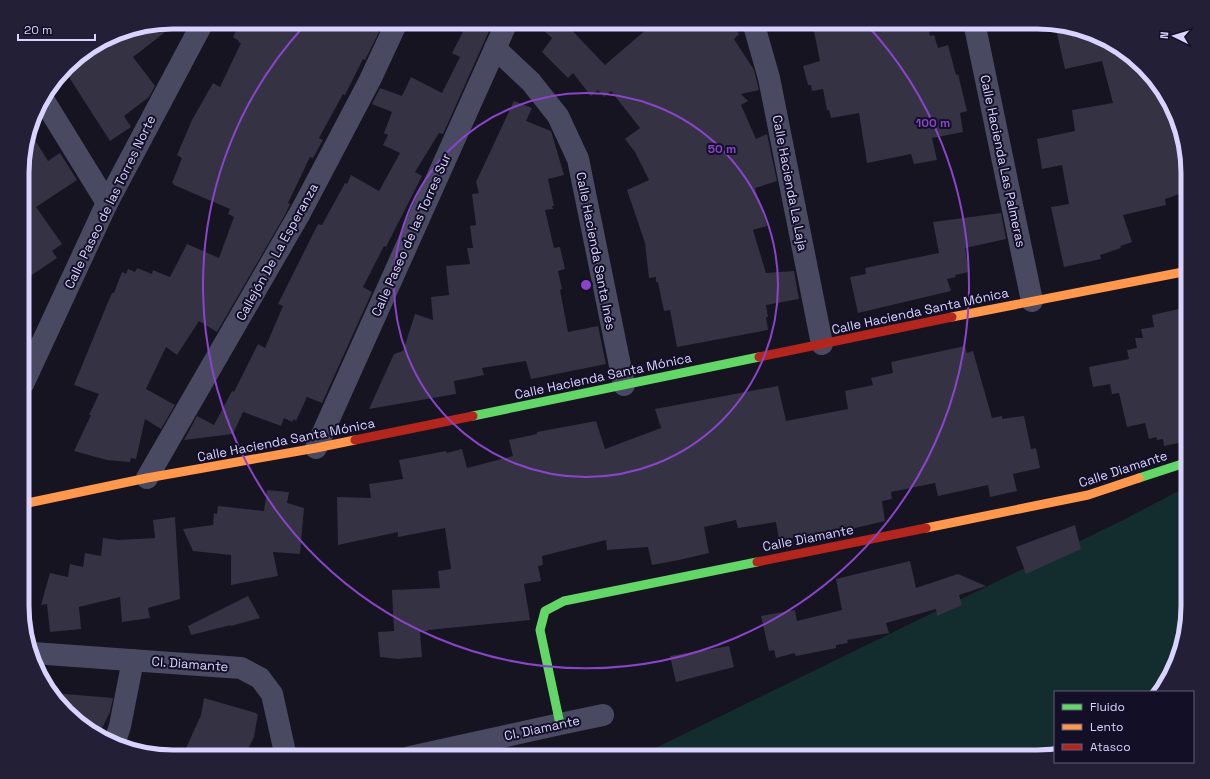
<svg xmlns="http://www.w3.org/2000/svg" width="1210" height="779" viewBox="0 0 1210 779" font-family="'Space Grotesk',sans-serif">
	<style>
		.green { fill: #132c2d }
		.building { fill: #343243 }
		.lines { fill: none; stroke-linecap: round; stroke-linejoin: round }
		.street { stroke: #4a4962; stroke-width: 22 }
		.fast { stroke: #63d668; stroke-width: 9 }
		.slow { stroke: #ff974d; stroke-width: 9 }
		.jam { stroke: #b3261e; stroke-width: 9 }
		.ring { fill: none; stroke: #8945c9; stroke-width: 2 }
		.labels { text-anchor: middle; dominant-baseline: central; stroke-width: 4; stroke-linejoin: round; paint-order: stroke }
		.street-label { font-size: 13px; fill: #d9d4ff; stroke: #130f26 }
		.rim { fill: none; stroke: #d9d4ff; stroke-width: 5 }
		.centre { fill: #8945c9; stroke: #130f26; stroke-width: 2 }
		.ring-label { font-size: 12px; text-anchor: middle; font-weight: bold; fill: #8945c9; stroke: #130f26; stroke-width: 4; stroke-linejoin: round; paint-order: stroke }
	</style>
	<rect width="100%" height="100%" fill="#161421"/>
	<path class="green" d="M1188 486V615L1180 654 1162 690 1160 692H1055V754L1046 757H637L1123 520Z"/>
	<g class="building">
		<path d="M173 22H178L133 57 155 86 149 97 124 116 131 127 110 141 65 71 73 60 116 33Z"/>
		<path d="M240 22H382L378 31 379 32 365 60 363 59 345 95 343 94 319 138 323 140 313 158 310 157 288 203 290 204 286 213 217 332 199 321 177 355 166 347 146 389 175 405 161 429 145 419 136 459 131 458 130 462 107 460 74 451 91 415H89L99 394 74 385 108 302 112 293H114L122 272 126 274 128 269 135 272 137 268 152 274 153 270 170 277 187 244 219 258 234 217 228 214 230 209 174 185V184L172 183 182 158 177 155 192 120 213 83 220 87 241 43 238 42 239 41 233 37Z"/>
		<path d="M468 22H493L443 134 439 133 415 172 422 176 386 247 384 246 363 287 372 292 322 403 307 397 296 421 294 419 292 422 284 418 281 426 243 412 233 434 184 440 197 416 214 425 232 391 234 392 258 344 265 348 283 306 278 304 318 224 322 225 345 183 347 184 351 175 379 191 400 153 383 145 388 135 384 133 392 112 372 104 380 88 402 96 411 77 442 93 460 57 452 53Z"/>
		<path d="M534 22H564L605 65 655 22H695L701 28 707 22H731L739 34 734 39 754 70 759 90 741 94 748 101 741 105 756 139 767 134 777 181 755 188 767 226 753 230 766 273 794 271 799 299 766 305 768 317H766L768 330 677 347 670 310 664 311 658 282H656V277L649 278 645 243 627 190 649 180 635 152 625 139 640 128 611 91 604 97 598 90 591 96 573 73 568 78 542 52 552 38Z"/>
		<path d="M812 22H927L930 36 934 35 938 48 948 45 956 75 958 74 967 111 960 113 963 132 932 138 937 160 914 164 911 154 867 163 859 113 831 118 829 110H827L823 89 812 91 811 85H808L803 66 820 61Z"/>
		<path d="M1055 25 1085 30 1121 48 1167 97 1183 170 1188 169V191L1165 199 1166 205 1123 215 1132 242 1120 246 1121 248 1100 255 1101 259 1064 267 1051 207 1069 204 1062 165 1042 169 1037 139 1075 131 1072 110 1113 103 1102 61 1065 69Z"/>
		<path d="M514 101 532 108 526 121 551 131 564 175 548 179 554 206H552L553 209 545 210 554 248 560 247 565 269 558 271 562 289 560 290 568 332 598 326 606 364 531 379 526 361 482 368 484 375 454 381 456 394 369 409 394 354 403 351 415 314 433 320 431 297 449 295 446 266 470 264 467 248H473L470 226 476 225 472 194 479 193 476 182Z"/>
		<path d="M30 132 48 161 60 153 77 180 36 207 62 244 52 251 57 258 23 281V154Z"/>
		<path d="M1001 213 1006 239 965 248 969 272 955 275 956 277 947 279 951 291 858 313 850 277 866 274 865 268 939 253 933 222Z"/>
		<path d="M1188 307V359L1179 361 1188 400V441L1164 446 1163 439 1157 440 1156 437 1149 439 1145 423 1127 427 1119 393 1112 394 1110 384 1093 387 1089 367 1129 359 1127 350 1137 348 1135 338H1143L1141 329 1154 327 1152 315Z"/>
		<path d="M965 346 967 353 973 351 992 418 1002 416V419L1024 416 1031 449 1036 448 1040 468 1013 474 1017 491 990 497 988 485 938 496 935 483 891 492 892 499 882 501 885 521 834 533V531L779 540 776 522 738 528 736 520 704 527 709 553 679 560 652 565 648 547 607 550 606 540 542 556 543 565 538 566 541 581 524 584 530 620 428 630V631L420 632 422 657 398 659 380 657 378 632 394 631 392 590 440 588 438 571 451 569 445 528 398 537V532L338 545 337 497 371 498 369 484 403 479 399 460 446 451 447 453 462 449 467 468 513 456 509 440 537 434V432L596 421 605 449 661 428 655 409 778 386 786 421 848 409 845 391 873 385 871 378 893 373 891 362Z"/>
		<path d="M267 490 289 492 287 503 304 508 300 554 273 552 278 576 231 585V555L193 551 183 529 213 525 214 513 217 514 218 506 264 511Z"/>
		<path d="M175 517 180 599 148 608 150 618 122 622 120 597 79 607 81 629 50 632 47 604 41 605 50 573 68 577 70 564 83 567 85 553 101 556 103 538 118 540 155 538 153 520Z"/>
		<path d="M1075 525 1081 549 1026 574 1016 547Z"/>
		<path d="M910 561 916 588 958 574 986 586 959 595 962 605 937 616 936 609 886 623 889 633 847 640 848 643 836 645V648L796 656 795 653 776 658 774 650 769 651 761 616 795 610 797 621 842 610 836 579Z"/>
		<path d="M248 596 260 618 231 626V625L191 635 188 626Z"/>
		<path d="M729 646 734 667 676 682 670 656Z"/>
		<path d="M53 693 113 698 110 712 98 736 89 731Z"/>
		<path d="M204 698 256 713V714H258L254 737 244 757H182L201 715Z"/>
	</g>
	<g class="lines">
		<g class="street">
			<path d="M753 22 769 78 822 344"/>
			<path d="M974 22 1032 301"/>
			<path d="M495 48 531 82 558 116 578 159 624 385"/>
			<path d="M43 99 107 203"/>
			<path d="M23 384 107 203 203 22"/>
			<path d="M316 448 507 22"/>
			<path d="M147 478 300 213 370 80 397 22"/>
			<path d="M33 653 241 668 260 678 272 694 286 757"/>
			<path d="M114 744 120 726 133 660"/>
			<path d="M410 757 560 724 603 715"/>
		</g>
		<g class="fast">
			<path d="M473 416 759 357"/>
			<path d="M1139 478 1188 462"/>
			<path d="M560 724 540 630 545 611 564 601 757 562"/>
		</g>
		<g class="slow">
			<path d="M952 317 1188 271"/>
			<path d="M23 504 147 478 316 448 355 440"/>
			<path d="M926 528 1088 495 1139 478"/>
		</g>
		<g class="jam">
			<path d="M759 357 952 317"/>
			<path d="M355 440 473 416"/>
			<path d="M757 562 926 528"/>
		</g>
	</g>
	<g class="ring">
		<circle cx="586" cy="285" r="192"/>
		<path d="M866 24A383 383 0 1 1 306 24"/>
	</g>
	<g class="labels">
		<g class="street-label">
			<text transform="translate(1003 161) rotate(78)">Calle Hacienda Las Palmeras</text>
			<text transform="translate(790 183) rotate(79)">Calle Hacienda La Laja</text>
			<text transform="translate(110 202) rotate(-64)">Calle Paseo de las Torres Norte</text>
			<text transform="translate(411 235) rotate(-66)">Calle Paseo de las Torres Sur</text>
			<text transform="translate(596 251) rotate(79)">Calle Hacienda Santa Inés</text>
			<text transform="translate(277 252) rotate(-61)">Callejón De La Esperanza</text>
			<text transform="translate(920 311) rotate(-12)">Calle Hacienda Santa Mónica</text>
			<text transform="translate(603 376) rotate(-12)">Calle Hacienda Santa Mónica</text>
			<text transform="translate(286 440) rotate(-11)">Calle Hacienda Santa Mónica</text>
			<text transform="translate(1123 469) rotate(-18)">Calle Diamante</text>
			<text transform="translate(808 538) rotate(-11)">Calle Diamante</text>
			<text transform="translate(190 664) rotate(4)">Cl. Diamante</text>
			<text transform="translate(542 728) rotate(-12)">Cl. Diamante</text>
		</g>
	</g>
	<path d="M0 0H1210V779H0ZM173 29H1037A144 144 0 0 1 1181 173V606A144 144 0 0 1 1037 750H173A144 144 0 0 1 29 606V173A144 144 0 0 1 173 29Z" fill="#231f37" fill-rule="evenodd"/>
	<path class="rim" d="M173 29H1037A144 144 0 0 1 1181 173V606A144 144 0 0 1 1037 750H173A144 144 0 0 1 29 606V173A144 144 0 0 1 173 29Z"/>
	<circle cx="586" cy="285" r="6" class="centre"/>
	<g class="ring-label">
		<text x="933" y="127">100 m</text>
		<text x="722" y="153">50 m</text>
	</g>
	<rect x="1054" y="691" width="140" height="72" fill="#130f26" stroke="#625e7d"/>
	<rect x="1062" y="704" width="20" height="6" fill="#63d668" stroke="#625e7d"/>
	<text x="1090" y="711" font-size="12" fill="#d9d4ff">Fluido</text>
	<rect x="1062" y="724" width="20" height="6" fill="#ff974d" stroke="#625e7d"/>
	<text x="1090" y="731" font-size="12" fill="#d9d4ff">Lento</text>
	<rect x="1062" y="744" width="20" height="6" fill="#b3261e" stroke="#625e7d"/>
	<text x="1090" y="751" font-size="12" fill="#d9d4ff">Atasco</text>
	<g transform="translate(1174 36) rotate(275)" stroke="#130f26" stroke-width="3" paint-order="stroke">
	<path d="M0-3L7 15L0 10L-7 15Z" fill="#d9d4ff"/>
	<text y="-6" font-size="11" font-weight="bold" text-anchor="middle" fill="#d9d4ff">N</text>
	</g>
	<path d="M18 34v6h77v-6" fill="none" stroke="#d9d4ff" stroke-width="2"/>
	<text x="24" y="34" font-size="12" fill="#d9d4ff" stroke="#130f26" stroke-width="3" paint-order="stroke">20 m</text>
</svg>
